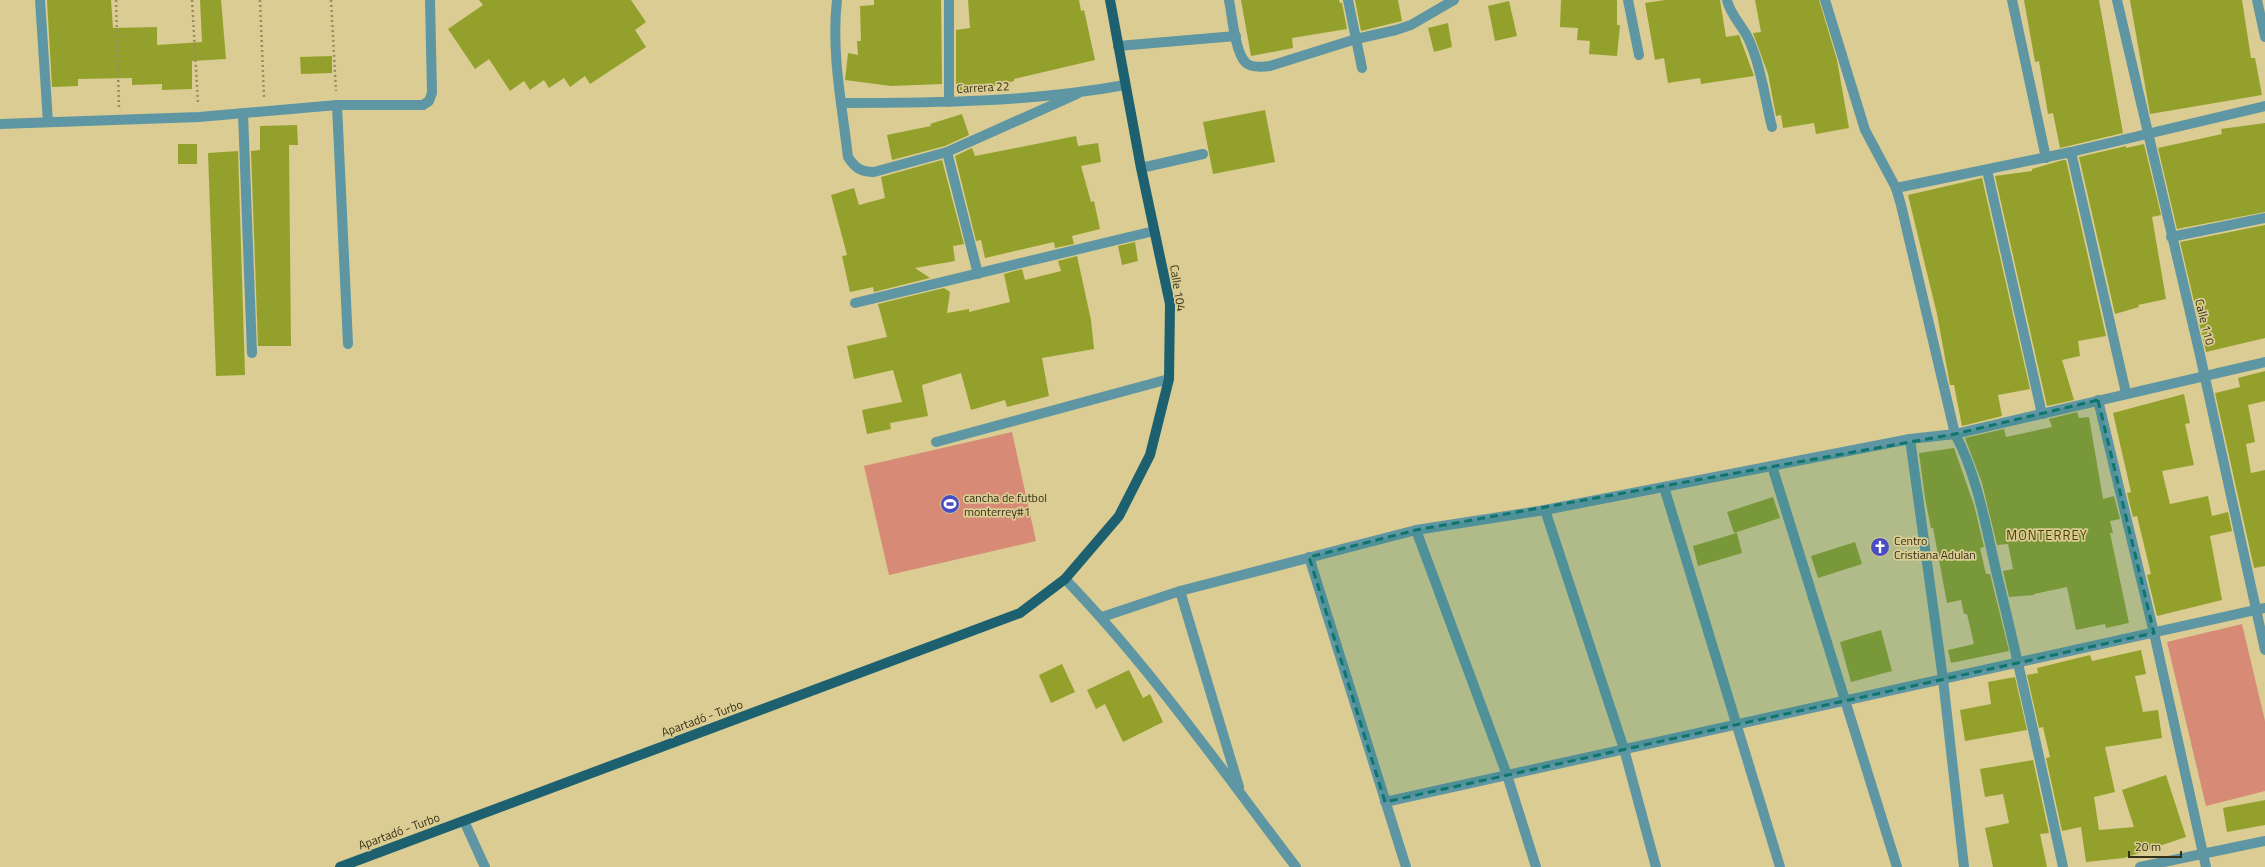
<svg xmlns="http://www.w3.org/2000/svg" width="2265" height="867" viewBox="0 0 2265 867" font-family="'Titillium Web',sans-serif">
	<style>
		.green { fill: #d78a75 }
		.building { fill: #93a12c }
		.lines { fill: none; stroke-linecap: round; stroke-linejoin: round }
		.path { stroke: #978d61; stroke-width: 2.5; stroke-dasharray: 2 3; stroke-linecap: butt }
		.lane { stroke: #5f96a4; stroke-width: 10 }
		.street { stroke: #5f96a4; stroke-width: 10 }
		.primary { stroke: #1d6170; stroke-width: 10 }
		.marked { fill: #0f766e; fill-opacity: 0.2; stroke: #0f766e; stroke-width: 3; stroke-dasharray: 8 5; stroke-linejoin: round }
		.labels { text-anchor: middle; dominant-baseline: central; stroke-width: 3.5; stroke-linejoin: round; paint-order: stroke }
		.street-label { font-size: 12px; fill: #353018; stroke: #dacc92 }
		.poi-label { font-size: 12px; fill: #353018; stroke: #dacc92; text-anchor: start }
		.neighbourhood-label { font-size: 13px; letter-spacing: 1px; fill: #4e4101; stroke: #dacc92 }
	</style>
	<rect width="100%" height="100%" fill="#dacc92"/>
	<g class="green">
		<path d="M1012 432 1036 541 889 575 864 466Z"/>
		<path d="M2242 624 2265 721V791L2206 806 2167 642Z"/>
	</g>
	<g class="building">
		<path d="M47 0H111L113 28 157 27V45L202 42 200 0H221L226 59 192 61V89L162 90V84L132 85V78L78 79V86L52 87Z"/>
		<path d="M479 0H631L646 22 635 30 646 47 590 84 585 76 570 87 564 78 549 88 544 80 530 90 524 81 510 91 489 59 475 69 448 29 483 5Z"/>
		<path d="M874 0H941L942 84 891 86 845 80 848 53 858 55 857 41H861L860 6 874 5Z"/>
		<path d="M968 0H1079L1081 11 1084 10 1095 60 1014 79V81L961 94 958 84H956V30L970 28Z"/>
		<path d="M1241 0H1339L1340 3H1342L1347 29 1292 38 1293 48 1251 56Z"/>
		<path d="M1355 0H1398L1402 21 1361 31Z"/>
		<path d="M1561 0H1617V25H1620L1617 56 1589 54 1590 41 1577 40 1578 28 1560 27Z"/>
		<path d="M1665 0H1720L1726 37 1739 35 1754 76 1701 84 1700 78 1668 83 1664 58 1655 60 1645 3Z"/>
		<path d="M1755 0H1819L1837 60 1849 128 1816 134 1814 123 1783 128 1781 115 1776 116 1768 74 1753 33 1761 32Z"/>
		<path d="M2024 0H2099L2123 133 2060 148 2053 113 2048 114 2039 61 2035 62Z"/>
		<path d="M2130 0H2242L2251 58H2255L2262 95 2150 114Z"/>
		<path d="M1509 1 1517 36 1495 41 1488 6Z"/>
		<path d="M1448 23 1452 47 1434 52 1428 28Z"/>
		<path d="M332 56V73L301 74 300 57Z"/>
		<path d="M1265 110 1275 162 1213 174 1203 122Z"/>
		<path d="M962 114 969 135 945 146 892 160 887 135 931 126 930 124Z"/>
		<path d="M2265 123V212L2177 229 2158 148 2222 134 2221 129Z"/>
		<path d="M297 125 298 145H289L291 346H258L251 151 260 150V126Z"/>
		<path d="M1076 136 1078 146 1098 143 1101 162 1081 166 1091 202 1094 201 1100 229 1072 236 1074 244 1055 248 1054 242 985 258 981 240 976 241 955 156 972 148 975 156Z"/>
		<rect x="178" y="144" width="19" height="20"/>
		<path d="M2144 144 2161 215 2152 217 2166 299 2138 305 2139 307 2115 314 2079 157 2126 146V148Z"/>
		<path d="M238 151 245 375 216 376 208 153Z"/>
		<path d="M942 160 964 244 953 246 955 261 915 268 930 278 874 292 873 287 850 292 842 256 847 255 831 195 854 188 859 205 885 198 881 177Z"/>
		<path d="M2063 160H2066L2106 336 2078 341 2080 356 2062 360 2074 400 2047 406 1995 176 2032 171V169Z"/>
		<path d="M1982 178 2030 389 1998 395 2002 416 1962 426 1954 385H1950L1937 314 1908 195Z"/>
		<path d="M2265 225V338L2206 352 2180 242Z"/>
		<path d="M1135 242 1138 261 1122 265 1118 246Z"/>
		<path d="M1077 256 1091 320 1094 349 1042 358 1049 396 1007 407 1005 400 971 410 961 373 922 385 928 416 890 423 891 429 867 434 862 410 902 402 893 370 854 379 847 346 887 337 878 304 944 288 950 292 947 313 969 309V312L1010 302 1004 274 1022 269 1025 280 1061 271 1058 261Z"/>
		<path d="M2265 371V401L2248 405 2255 442 2246 444 2251 473 2265 470V566L2254 568 2215 393 2240 387 2238 378Z"/>
		<path d="M2184 394 2190 423 2185 424 2194 465 2162 471 2170 504 2208 496 2212 516 2228 512 2232 531 2210 536 2222 600 2157 616 2147 575 2151 574 2137 516 2133 517 2127 493 2131 492 2113 413Z"/>
		<path d="M2077 412 2079 418 2089 417 2103 499 2114 496 2120 519 2110 521 2113 533H2110L2129 623 2106 628 2105 624 2076 630 2067 587 2034 594V595L2009 597 2003 571 2013 569 2008 544 1997 545 1982 483 1965 438 2004 429 2006 437 2052 427 2049 419Z"/>
		<path d="M1954 448 1974 505 1984 547 1980 548 1986 574H1990L2009 651 1951 663 1948 650 1974 644 1967 614H1964L1961 600 1947 603 1933 528H1931L1925 498 1919 453Z"/>
		<path d="M1773 497 1780 518 1734 533 1727 512Z"/>
		<path d="M1737 533 1742 553 1698 566 1693 546Z"/>
		<path d="M1855 542 1862 564 1818 578 1811 556Z"/>
		<path d="M1881 630 1892 671 1851 682 1840 642Z"/>
		<path d="M2141 650 2146 674 2135 676 2143 712 2158 710 2162 738 2105 747 2115 792 2094 797 2099 830 2134 827 2122 790 2166 775 2186 837 2124 858 2086 862 2081 827 2062 831 2046 758 2050 757 2043 727 2039 728 2027 675 2038 673 2037 668 2090 655 2092 661Z"/>
		<path d="M1062 664 1075 692 1051 703 1039 675Z"/>
		<path d="M1129 670 1143 698 1150 694 1163 722 1123 742 1105 704 1096 709 1087 690Z"/>
		<path d="M2015 677 2027 730 1965 741 1960 710 1991 704 1988 682Z"/>
		<path d="M2033 760 2049 833 2040 834 2047 867H1993L1985 828 2009 823 2003 794 1985 797 1980 769Z"/>
		<path d="M2265 800V825L2227 832 2223 808Z"/>
	</g>
	<g class="lines">
		<g class="path">
			<path d="M116 0 119 107"/>
			<path d="M192 0 198 103"/>
			<path d="M260 0 264 97"/>
			<path d="M331 0 336 91"/>
		</g>
		<g class="lane">
			<path d="M1141 168 1203 154"/>
			<path d="M464 821 485 867"/>
		</g>
		<g class="street">
			<path d="M40 0 48 122"/>
			<path d="M837 0C831 52 842 105 848 157 855 168 861 172 874 172L947 152 1077 94"/>
			<path d="M1229 0C1232 15 1235 53 1246 63 1252 68 1263 67 1270 66L1356 39 1396 30 1411 25 1454 0"/>
			<path d="M1348 0 1362 68"/>
			<path d="M1628 0 1639 55"/>
			<path d="M1727 0C1730 15 1743 26 1749 40 1761 67 1765 99 1772 127"/>
			<path d="M1825 0 1865 130 1896 188 1901 205 1955 434C1978 477 1986 528 1997 575 2021 672 2042 769 2063 867"/>
			<path d="M2012 0 2046 158"/>
			<path d="M2117 0 2200 355 2265 650"/>
			<path d="M2257 0 2265 37"/>
			<path d="M1118 46 1236 36"/>
			<path d="M949 102V0"/>
			<path d="M841 103C936 103 1032 102 1125 85"/>
			<path d="M337 105 348 344"/>
			<path d="M243 113 252 353"/>
			<path d="M0 124 199 117 337 105H423L429 101 432 93 430 0"/>
			<path d="M947 152 978 274"/>
			<path d="M2071 152 2126 393"/>
			<path d="M1987 170 2042 414"/>
			<path d="M1896 188 2071 152 2265 106"/>
			<path d="M2171 237 2265 218"/>
			<path d="M855 303 1154 231"/>
			<path d="M2098 400 2154 633 2206 867"/>
			<path d="M1910 439 1943 679 1964 867"/>
			<path d="M936 442 1169 379"/>
			<path d="M1772 466 1897 867"/>
			<path d="M1664 487 1780 867"/>
			<path d="M1545 510 1624 749 1656 867"/>
			<path d="M1416 530 1507 775 1536 867"/>
			<path d="M1309 557 1406 867"/>
			<path d="M1065 579C1150 667 1222 770 1296 867"/>
			<path d="M1180 591 1239 787"/>
			<path d="M1102 617 1180 591 1416 530 1545 510 1910 439 1955 434 2265 362"/>
			<path d="M1385 802 2265 608"/>
			<path d="M2140 867 2265 841"/>
		</g>
		<path class="primary" d="M340 867 1020 613 1065 579 1119 516 1150 455 1169 379 1170 304 1141 168 1110 0"/>
	</g>
	<path class="marked" d="M2098 400 2154 633 1385 802 1309 557 1416 530 1955 434Z"/>
	<defs>
		<symbol id="stadium-disc" viewBox="-11 -11 22 22"><circle r="9.5" fill="#494cc2" stroke="#dacc92"/><path d="M0-5a6.5 5 0 1 0 0 10a6.5 5 0 1 0 0-10ZM-3.5-1.8h7v3.6h-7Z" fill="#fff"/></symbol>
		<symbol id="church-disc" viewBox="-11 -11 22 22"><circle r="9.5" fill="#494cc2" stroke="#dacc92"/><path d="M-1.2-6h2.4v3.5h3.3v2.4h-3.3V6h-2.4V-.1h-3.3v-2.4h3.3Z" fill="#fff"/></symbol>
	</defs>
	<g fill-rule="evenodd">
		<use href="#stadium-disc" x="939" y="493" width="22" height="22"/>
		<use href="#church-disc" x="1869" y="536" width="22" height="22"/>
	</g>
	<g class="labels">
		<g class="street-label">
			<text transform="translate(983 87) rotate(-3)">Carrera 22</text>
			<text transform="translate(1178 288) rotate(81)">Calle 104</text>
			<text transform="translate(2205 322) rotate(76)">Calle 110</text>
			<text transform="translate(702 718) rotate(-20)">Apartadó - Turbo</text>
			<text transform="translate(399 831) rotate(-20)">Apartadó - Turbo</text>
		</g>
		<g class="poi-label">
			<text x="964" y="497">cancha de futbol<tspan x="964" dy="14">monterrey#1</tspan></text>
			<text x="1894" y="540">Centro<tspan x="1894" dy="14">Cristiana Adulan</tspan></text>
		</g>
		<g class="neighbourhood-label">
			<text x="2047" y="535">MONTERREY</text>
		</g>
	</g>
	<path d="M2129 851v6h52v-6" fill="none" stroke="#353018" stroke-width="2"/>
	<text x="2135" y="851" font-size="12" fill="#353018" stroke="#dacc92" stroke-width="3" paint-order="stroke">20 m</text>
</svg>
